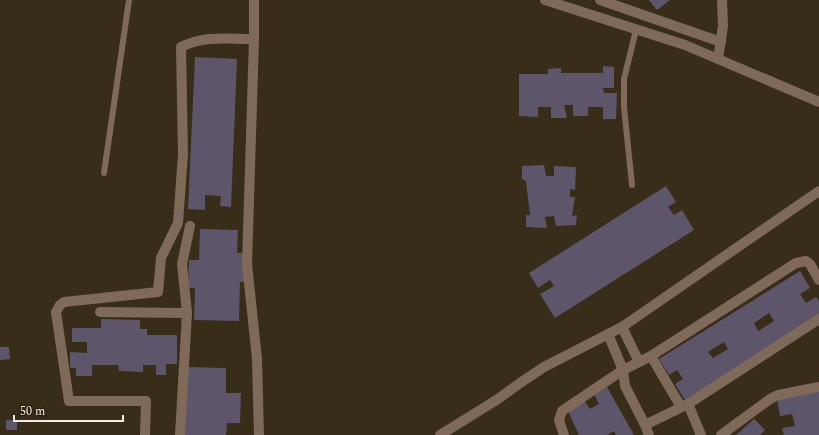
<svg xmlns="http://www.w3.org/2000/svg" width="819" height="435" viewBox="0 0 819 435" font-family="Spectral,serif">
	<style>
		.building { fill: #5d556a; fill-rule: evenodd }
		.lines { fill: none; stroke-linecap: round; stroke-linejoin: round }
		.service { stroke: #7f6a5a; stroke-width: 6 }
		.minor { stroke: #7f6a5a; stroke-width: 10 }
	</style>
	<rect width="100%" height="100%" fill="#372d19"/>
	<g class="building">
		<path d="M649 0H670L657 10Z"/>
		<path d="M195 57 237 59 231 207 220 206 221 196 205 195V210L188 209Z"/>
		<path d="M603 66 614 67V88H603L604 93H617L616 119H603V107H588V116H573V105H564L567 118H551V107H538V117L519 116V74H548V69L561 68V73H603Z"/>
		<path d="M544 165 546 176H554V166L576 167 575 190 570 189V197H575L572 216 577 215 576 225 556 226 554 216 545 217 547 228 526 227V215H530L526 181 522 179V166Z"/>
		<path d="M666 186 676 202 668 207 674 215 682 210 694 230 555 318 540 294 554 286 550 280 538 288 529 273Z"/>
		<path d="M200 229 238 230 237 253H246L245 282H240L239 321 194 320 195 288H188L189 260H199Z"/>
		<path d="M800 271 810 288 800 294 806 303 816 297 819 301V316L685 400 675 384 683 379 677 370 669 375 659 359ZM769 313 774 321 758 331 754 323ZM724 342 728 349 713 358 708 352Z"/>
		<path d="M101 319 140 320V329H147V335H177V364H166V375H156V365H143V372L119 371 118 365H92V376H76V368H70V352L87 353V342H72V328H101Z"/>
		<path d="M0 347H9L10 359 0 360Z"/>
		<path d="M186 367 226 368V393H241L240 423H227L226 435H185Z"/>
		<path d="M607 387 634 435H616L614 431 607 435H579L567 409 584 400 590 409 599 404 594 394Z"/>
		<path d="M819 392V435H784L782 428 795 426 792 414 780 416 777 399Z"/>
		<path d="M754 419 765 430 760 435H736Z"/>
		<rect x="6" y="420" width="11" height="10"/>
	</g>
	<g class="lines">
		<g class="service">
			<path d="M104 173 129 0"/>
			<path d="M632 185 624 107V79L636 30"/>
		</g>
		<g class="minor">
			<path d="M254 0V39L247 264 257 359 259 435"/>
			<path d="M545 0 685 45 819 102"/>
			<path d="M600 0 721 42"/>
			<path d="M718 59 723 26 722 0"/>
			<path d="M100 312 187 313"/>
			<path d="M622 327 639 362"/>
			<path d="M608 334 623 370 625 386 645 425 688 404 701 435"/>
			<path d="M651 356 681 407"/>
			<path d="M688 404 819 319"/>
			<path d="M645 425 649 435"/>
			<path d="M145 435 146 401H69L56 312 60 305 64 302 158 292 161 258 178 223 183 154 181 47C205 35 228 39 254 39"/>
			<path d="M180 435 187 313 182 264 190 226"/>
			<path d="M440 435 498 399 520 383 544 367 622 327 819 191"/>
			<path d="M564 435 559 420 562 411 623 370 651 356 796 263 806 261 810 264 819 280"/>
			<path d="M721 435 770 399 778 395 819 387"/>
		</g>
	</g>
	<path d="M14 415v6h109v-6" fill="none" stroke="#f2ece0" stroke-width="2"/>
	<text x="20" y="415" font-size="12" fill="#f2ece0" stroke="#2d2310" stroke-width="3" paint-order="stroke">50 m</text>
</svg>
